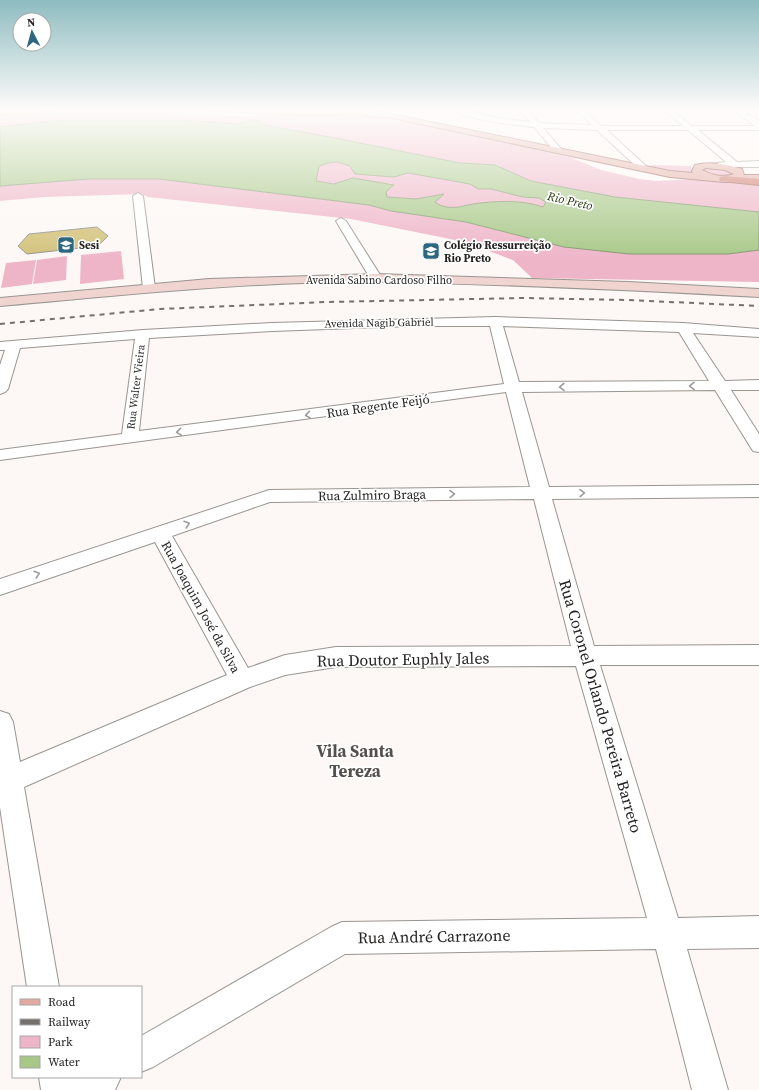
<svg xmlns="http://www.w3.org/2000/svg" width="759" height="1090" viewBox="0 0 759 1090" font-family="'Source Serif 4',serif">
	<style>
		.green { fill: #eeb4c8 }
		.water { fill: #a7c887; stroke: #809669; fill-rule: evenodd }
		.building { fill: #d2c178; stroke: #94938f }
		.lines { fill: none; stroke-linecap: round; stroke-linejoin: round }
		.minor-casing { stroke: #999591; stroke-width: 2 }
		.secondary-casing { stroke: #999591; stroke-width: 2 }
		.primary-casing { stroke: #92554c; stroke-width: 2 }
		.motorway-casing { stroke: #92554c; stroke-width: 2 }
		.minor { fill: #fff; fill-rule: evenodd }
		.secondary { fill: #f0d4d0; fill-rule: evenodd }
		.primary { fill: #e1a9a1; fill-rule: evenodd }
		.motorway { fill: #cd7062; fill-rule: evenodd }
		.rail { stroke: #73706e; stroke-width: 2; stroke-dasharray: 5 5; stroke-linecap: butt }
		.oneway { stroke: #9d9c9c }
		.labels { text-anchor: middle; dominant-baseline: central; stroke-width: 3.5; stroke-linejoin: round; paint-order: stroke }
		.far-poi-label { font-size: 11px; font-weight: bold; fill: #252322; stroke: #fff; text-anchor: start }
		.far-street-label { font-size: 11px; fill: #252322; stroke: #fff }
		.far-water-label { font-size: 12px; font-style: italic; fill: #213404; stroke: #fff }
		.street-label { font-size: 13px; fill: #252322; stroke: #fff }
		.near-street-label { font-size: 16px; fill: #252322; stroke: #fff }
		.near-neighbourhood-label { font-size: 17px; font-weight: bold; fill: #54504d; stroke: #fff }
	</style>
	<rect width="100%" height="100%" fill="#fdf8f5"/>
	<g class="green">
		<path d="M139 109 140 112 252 116 268 114 378 115 569 157 601 170 639 179 657 181 700 179 759 184V212L615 197 531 181 495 165 460 163 335 138 259 124V120H248L238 124 179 120H64L0 127V113Z"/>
		<path d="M337 162 394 177 408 173 470 184 478 189H491L523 197 539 198 546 202 543 207C523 200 501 202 480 203 464 204 450 213 435 202L443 194 416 199 387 197 386 192 394 186 353 178 334 184 316 181 319 166 328 163Z"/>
		<path d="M652 165 691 166V170L699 175 652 169 650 167Z"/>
		<path d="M706 168 729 170 734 174 720 177 703 172V170Z"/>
		<path d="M88 179H159L369 205 391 211 466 222 564 247 629 254H728L759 250V282L532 278 513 260 465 242 351 219 148 197 141 194 44 197 0 201V186Z"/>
		<path d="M121 251 124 279 80 284 81 255Z"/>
		<path d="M67 256 66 280 33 284 37 260Z"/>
		<path d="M36 260 32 284 1 288 6 263Z"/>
	</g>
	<path class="water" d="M64 120H179L238 124 248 120H259V124L335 138 460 163 495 165 531 181 615 197 759 212V250L728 254H629L564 247 466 222 391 211 369 205 159 179H88L0 186V127ZM337 162 350 166 355 174 394 177 408 173 470 184 478 189H491L523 197 539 198 546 202 543 207C523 200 501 201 481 203 465 204 450 213 435 202L444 194 416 199 387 197 386 192 394 185 353 178 334 184 316 181 319 166 328 163Z"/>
	<path class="building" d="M97 227 108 236 98 246 27 254 18 246 29 234Z"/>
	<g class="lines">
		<defs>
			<g id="minor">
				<path d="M452 109H464L498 118 530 122 519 109H527L539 123 592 125 575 109H583L601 126H683L663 109H671L692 126H755L732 109H741L759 121V130H698L737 162 759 161V167H718V163L726 162 688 130H607L647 167V171H641L597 130 543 128 562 150 558 153 555 152 534 127C516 125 465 120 452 109Z"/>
				<path d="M138 193 143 196 155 288 149 292 143 288 133 196Z"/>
				<path d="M341 218 346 221 382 278 380 281 376 282 370 278 336 221Z"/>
				<path d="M495 317 683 323 759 329V337L693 333 725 381 759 380V390H731L759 434V452L753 451 715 390 522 392 549 487 759 485V497L552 499 594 646 759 645V665H600L678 918 759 916V948L687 949 728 1090H692L656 949 345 954 153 1067 141 1072V1036L331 927 342 922 647 918 576 666 336 667 285 675 250 687 24 787 59 987H27L0 807V711L9 714 13 722 20 762 227 675 155 542 0 595V579L269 490 530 487 506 392 0 460V450L122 434 135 339 20 348 8 389 5 392 0 394V365L5 350H0V342L143 330 272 323ZM411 326H490L504 384 139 431 149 338 272 331ZM503 326 679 332 709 381 519 382ZM534 499 571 646 336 647 285 655 248 668 172 536 270 502Z"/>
				<path d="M39 1077H121L115 1090H41Z"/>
			</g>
			<path id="secondary" d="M376 274 628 282 759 289V297C632 290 505 284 377 282 251 281 125 295 0 306V298L209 279Z"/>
			<g id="primary">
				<path d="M58 109 54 111 0 114V110Z"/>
				<path d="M209 109 332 111 372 109 378 112 392 114 670 171 693 173 692 171 695 165C711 161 726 164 742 169L744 175H759V181L724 182 670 177 392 118 367 116 363 113 317 115 213 111ZM706 168 725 170 734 174C724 178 711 175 702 170Z"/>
			</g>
			<path id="motorway" d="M724 176 759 179V185L720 181 719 179 720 177Z"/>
		</defs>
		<use href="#minor" class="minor-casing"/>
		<use href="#secondary" class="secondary-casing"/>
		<use href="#primary" class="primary-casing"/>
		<use href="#motorway" class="motorway-casing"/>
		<use href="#minor" class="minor"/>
		<use href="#secondary" class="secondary"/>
		<use href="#primary" class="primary"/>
		<use href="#motorway" class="motorway"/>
		<path class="rail" d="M0 324 160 309 327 302 524 298 627 300 759 306"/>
	</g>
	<defs><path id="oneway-chevron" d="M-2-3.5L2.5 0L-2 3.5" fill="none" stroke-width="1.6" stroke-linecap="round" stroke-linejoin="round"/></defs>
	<g class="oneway">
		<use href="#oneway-chevron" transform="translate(692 386) rotate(179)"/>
		<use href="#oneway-chevron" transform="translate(562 387) rotate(179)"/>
		<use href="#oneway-chevron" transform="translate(308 415) rotate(172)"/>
		<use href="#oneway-chevron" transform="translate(179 432) rotate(172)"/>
		<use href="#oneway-chevron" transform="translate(582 493) rotate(-1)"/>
		<use href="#oneway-chevron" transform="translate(452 494) rotate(-1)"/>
		<use href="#oneway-chevron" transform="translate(187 524) rotate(-19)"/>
		<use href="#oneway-chevron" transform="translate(37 574) rotate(-19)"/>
	</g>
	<linearGradient id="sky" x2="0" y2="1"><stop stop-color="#8ebcc1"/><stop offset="0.42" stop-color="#fefcfa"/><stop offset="1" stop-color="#fefcfa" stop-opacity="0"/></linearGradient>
	<rect width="759" height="262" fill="url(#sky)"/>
	<defs>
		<symbol id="school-square" viewBox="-11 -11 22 22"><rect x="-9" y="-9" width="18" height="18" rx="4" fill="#2d667f" stroke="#fff"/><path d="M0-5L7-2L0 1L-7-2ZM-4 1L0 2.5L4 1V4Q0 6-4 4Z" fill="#fff"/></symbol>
	</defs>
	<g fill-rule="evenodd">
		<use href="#school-square" x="56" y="235" width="20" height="20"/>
		<use href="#school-square" x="421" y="241" width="20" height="20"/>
	</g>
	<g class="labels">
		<g class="far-poi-label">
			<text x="79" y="245">Sesi</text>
			<text x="444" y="245">Colégio Ressurreição<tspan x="444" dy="13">Rio Preto</tspan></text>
		</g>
		<g class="far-street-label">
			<text x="379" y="280">Avenida Sabino Cardoso Filho</text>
			<text transform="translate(379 323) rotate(-1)">Avenida Nagib Gabriel</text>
			<text transform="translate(136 387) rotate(-83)">Rua Walter Vieira</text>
		</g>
		<g class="far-water-label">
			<text transform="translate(570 201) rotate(13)">Rio Preto</text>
		</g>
		<g class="street-label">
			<text transform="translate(378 406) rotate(-8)">Rua Regente Feijó</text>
			<text transform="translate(372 495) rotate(-1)">Rua Zulmiro Braga</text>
			<text transform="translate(201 607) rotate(61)">Rua Joaquim José da Silva</text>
		</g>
		<g class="near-street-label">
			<text transform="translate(403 659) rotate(-1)">Rua Doutor Euphly Jales</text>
			<text transform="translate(601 706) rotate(74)">Rua Coronel Orlando Pereira Barreto</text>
			<text transform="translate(434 936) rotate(-1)">Rua André Carrazone</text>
		</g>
		<g class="near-neighbourhood-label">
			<text x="355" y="751">Vila Santa<tspan x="355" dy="20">Tereza</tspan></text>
		</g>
	</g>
	<rect x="12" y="986" width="130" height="92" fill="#ffffff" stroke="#a8a7a7"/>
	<rect x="20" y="999" width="20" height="6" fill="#e1a9a1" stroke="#a8a7a7"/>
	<text x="48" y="1006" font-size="12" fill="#252322">Road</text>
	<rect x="20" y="1019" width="20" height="6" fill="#73706e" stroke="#a8a7a7"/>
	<text x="48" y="1026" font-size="12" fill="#252322">Railway</text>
	<rect x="20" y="1036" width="20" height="12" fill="#eeb4c8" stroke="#a8a7a7"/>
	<text x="48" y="1046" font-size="12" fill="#252322">Park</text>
	<rect x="20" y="1056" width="20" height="12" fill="#a7c887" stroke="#a8a7a7"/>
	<text x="48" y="1066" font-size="12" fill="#252322">Water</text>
	<g transform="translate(32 32) rotate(354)"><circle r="19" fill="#ffffff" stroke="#a8a7a7"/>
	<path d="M0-3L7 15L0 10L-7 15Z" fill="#2d667f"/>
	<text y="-6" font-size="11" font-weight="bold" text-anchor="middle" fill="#252322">N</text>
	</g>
</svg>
